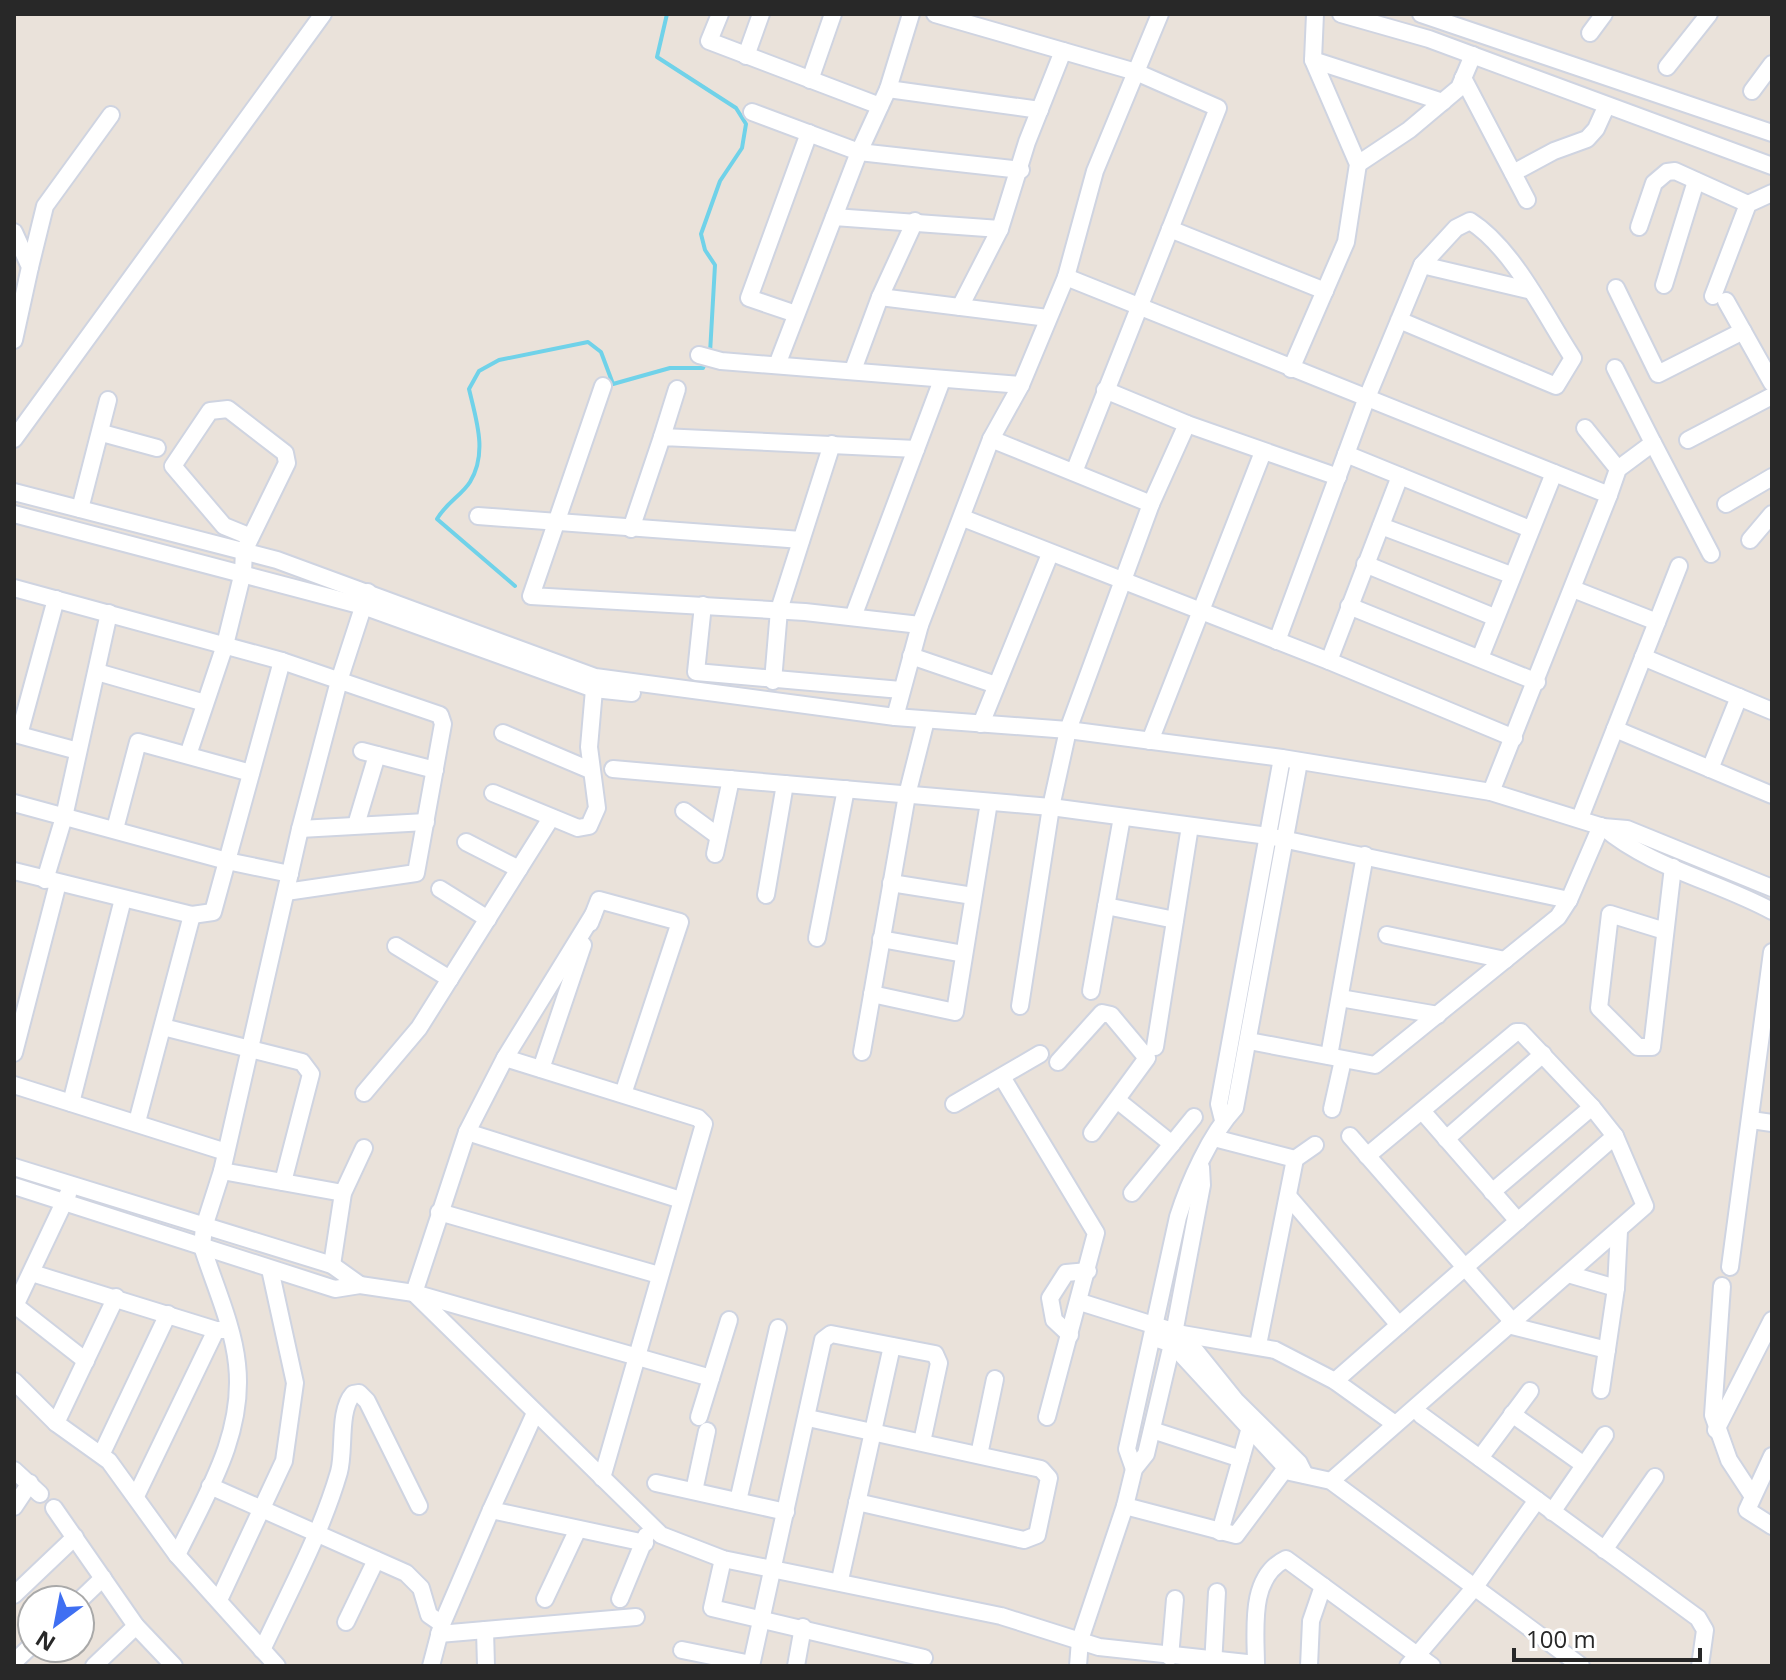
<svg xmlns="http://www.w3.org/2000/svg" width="1786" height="1680" viewBox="0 0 1786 1680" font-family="'Open Sans',sans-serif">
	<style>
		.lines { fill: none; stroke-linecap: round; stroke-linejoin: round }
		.stream { stroke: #70d2e9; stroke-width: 4 }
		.minor-casing { stroke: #cfd4e1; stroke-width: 20 }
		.minor { stroke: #fff; stroke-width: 16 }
	</style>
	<rect width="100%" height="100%" fill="#eae2da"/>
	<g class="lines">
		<g class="stream">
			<path d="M667 14 657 57 736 108 746 124 742 148 720 181 701 234 705 250 715 265 710 353"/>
			<path d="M515 586 437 519C446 503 462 495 470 482 488 453 476 419 469 389L479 371 499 360 588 342 601 352 613 384 670 368H703L706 361"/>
		</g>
		<defs>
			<g id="minor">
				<path d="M720 14 709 41 880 106"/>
				<path d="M935 14 1136 72 1218 108 1074 472"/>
				<path d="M1341 14 1429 39 1772 166"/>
				<path d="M1421 14 1772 133"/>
				<path d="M1590 33 1604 14"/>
				<path d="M746 56 761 14"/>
				<path d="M1313 60 1443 102"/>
				<path d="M1667 67 1709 14"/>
				<path d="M1463 78 1527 200"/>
				<path d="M810 80 833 14"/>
				<path d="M888 89 1040 110"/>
				<path d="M1752 91 1772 64"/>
				<path d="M752 112 859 152 1021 170"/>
				<path d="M1358 164 1409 130 1459 88 1473 55"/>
				<path d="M1513 173 1554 151 1587 139 1596 129 1606 107"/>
				<path d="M834 217 1000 229"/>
				<path d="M1639 227 1654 183 1667 172 1675 171 1748 204"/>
				<path d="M1170 229 1325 291"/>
				<path d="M14 232 30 267 14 340"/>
				<path d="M1422 265 1528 290"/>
				<path d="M30 267 45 206 111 115"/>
				<path d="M1066 277 1609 495 1491 792"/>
				<path d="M1664 285 1696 181"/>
				<path d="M1616 288 1658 374 1743 331"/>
				<path d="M1713 296 1748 204 1772 193"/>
				<path d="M880 297 1048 318"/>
				<path d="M1726 301 1772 383"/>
				<path d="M960 307 1000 229 1027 142 1063 51"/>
				<path d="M796 314 749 298 809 133"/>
				<path d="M699 355 721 361 1021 385"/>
				<path d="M777 365 859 152 888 89 911 14"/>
				<path d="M1291 369 1346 242 1358 164 1313 60 1315 14"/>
				<path d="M853 370 880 297 915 221"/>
				<path d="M603 386 531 596 805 612 920 625"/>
				<path d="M1105 390 1187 424 1338 477"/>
				<path d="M1585 428 1618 469"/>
				<path d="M102 433 157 448"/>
				<path d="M662 437 677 389"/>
				<path d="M14 439 323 14"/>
				<path d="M991 439 1151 504"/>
				<path d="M1688 440 1772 396"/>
				<path d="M1653 443 1711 554"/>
				<path d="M1346 454 1530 529"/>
				<path d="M14 492 277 560 595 677 895 717 1068 730 1282 758 1491 792 1603 827 1627 829 1772 888"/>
				<path d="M1609 495 1618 469 1653 443 1615 368"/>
				<path d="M1726 504 1772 477"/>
				<path d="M80 509 108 400"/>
				<path d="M14 514 363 606 594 689 632 693"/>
				<path d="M478 516 801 540"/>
				<path d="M963 518 1329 661 1514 738"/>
				<path d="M1381 526 1511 575"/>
				<path d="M631 529 662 437 916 449"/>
				<path d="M1750 540 1772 514"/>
				<path d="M1365 564 1494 617"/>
				<path d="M14 588 282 661 440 715 443 724 416 873 286 892"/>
				<path d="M1573 589 1657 622"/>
				<path d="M56 599 19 735 78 751"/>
				<path d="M703 605 696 672 901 690"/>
				<path d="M1349 606 1537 682"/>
				<path d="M853 617 942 380"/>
				<path d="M1277 641 1366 400 1422 265 1456 228 1470 221C1513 248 1545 315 1573 358L1556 386 1399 320"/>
				<path d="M911 656 996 685"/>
				<path d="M1643 657 1772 711"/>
				<path d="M1480 658 1554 473"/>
				<path d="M1329 661 1400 476"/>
				<path d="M97 672 205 703"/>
				<path d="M773 681 779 610 832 444"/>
				<path d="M895 717 920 625 991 439 1021 385 1066 277 1095 171 1160 14"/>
				<path d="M981 724 1050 554"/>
				<path d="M1615 729 1772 795"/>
				<path d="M503 733 590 770"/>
				<path d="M1150 741 1263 452"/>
				<path d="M362 751 435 770"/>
				<path d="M188 755 225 645 243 572 244 551 287 463 285 453 228 409 210 411 173 466 224 526 251 537"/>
				<path d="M613 769 1051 807 1268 836 1569 900"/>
				<path d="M1710 769 1739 697"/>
				<path d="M493 793 578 828 589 826 597 808 589 747 595 678"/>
				<path d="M14 803 227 861 290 874"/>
				<path d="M684 811 718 836"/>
				<path d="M1580 818 1679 566"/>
				<path d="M356 825 377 755"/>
				<path d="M1603 827C1651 868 1717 881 1772 911"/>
				<path d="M115 829 138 742 251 773"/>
				<path d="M300 829 426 822"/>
				<path d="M466 842 519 869"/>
				<path d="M715 854 731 779"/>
				<path d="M14 871 192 915 213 912 282 661"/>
				<path d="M45 880 64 817 109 613"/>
				<path d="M891 883 973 896"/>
				<path d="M440 889 488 919"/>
				<path d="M766 895 785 784"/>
				<path d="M1106 906 1175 920"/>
				<path d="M593 915 505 1058 467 1132 414 1293 661 1535 723 1559 1001 1616 1099 1647 1256 1664"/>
				<path d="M590 923 599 900 680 922 623 1094"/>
				<path d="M1665 931 1610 914 1599 1008 1638 1047H1652L1673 867"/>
				<path d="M1387 935 1505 960"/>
				<path d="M817 938 846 789"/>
				<path d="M881 939 964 954"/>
				<path d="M396 946 450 979"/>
				<path d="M1091 991 1122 817"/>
				<path d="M872 994 955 1012 989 802"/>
				<path d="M1340 998 1438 1015"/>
				<path d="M1020 1006 1051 807 1068 730 1151 504 1187 424"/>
				<path d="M163 1027 302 1062 311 1074 283 1182"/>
				<path d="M1249 1041 1375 1065 1558 917 1569 900 1601 826"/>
				<path d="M1155 1047 1190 826"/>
				<path d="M862 1052 907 795 926 720"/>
				<path d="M14 1053 58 883"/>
				<path d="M1329 1056 1365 855"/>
				<path d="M505 1058 698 1118 704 1124 602 1478"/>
				<path d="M1058 1062 1102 1013 1111 1015 1147 1058 1092 1133"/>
				<path d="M541 1069 583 945"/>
				<path d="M1002 1077 1096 1233 1047 1417"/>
				<path d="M14 1085 226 1152"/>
				<path d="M364 1093 419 1028 551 818"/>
				<path d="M1117 1100 1172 1144"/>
				<path d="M71 1103 123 899"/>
				<path d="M954 1104 1040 1054"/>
				<path d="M1332 1109 1343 1060"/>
				<path d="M1423 1112 1518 1221"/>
				<path d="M1223 1120 1219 1104 1282 758"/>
				<path d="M1751 1120 1772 1123"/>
				<path d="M137 1122 192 915"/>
				<path d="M467 1132 681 1200"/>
				<path d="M1350 1136 1512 1321"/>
				<path d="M1214 1138 1295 1159 1315 1145"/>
				<path d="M1446 1139 1543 1054"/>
				<path d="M14 1167 332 1265 360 1285"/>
				<path d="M222 1171 343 1193"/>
				<path d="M14 1186 335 1289 360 1285 414 1293 711 1378"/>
				<path d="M1492 1192 1592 1107"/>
				<path d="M1132 1193 1194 1117"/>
				<path d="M1288 1196 1399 1325"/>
				<path d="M439 1212 659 1275"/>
				<path d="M332 1265 343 1193 364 1148"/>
				<path d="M1730 1267 1772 952"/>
				<path d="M32 1273 216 1330H228"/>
				<path d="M1568 1274 1616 1288"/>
				<path d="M1722 1286 1713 1415 1729 1460 1752 1495"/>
				<path d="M1080 1302 1182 1334 1275 1350 1335 1381 1395 1424"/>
				<path d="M16 1306 86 1361"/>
				<path d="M14 1308 68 1194"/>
				<path d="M1508 1325 1607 1350"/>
				<path d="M1182 1334 1236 1401 1299 1463 1305 1475"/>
				<path d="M1070 1335 1054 1320 1050 1298 1066 1273 1088 1271"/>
				<path d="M1154 1338 1172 1344 1290 1472 1331 1481 1581 1666"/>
				<path d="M1258 1345 1295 1159"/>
				<path d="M14 1381 56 1423 109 1461 177 1555 277 1666"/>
				<path d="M1335 1381 1615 1136"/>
				<path d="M1601 1390 1616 1288 1619 1231"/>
				<path d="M535 1413 491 1510 645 1543"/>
				<path d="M1512 1414 1584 1465"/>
				<path d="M1421 1415 1698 1618 1705 1630 1700 1666"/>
				<path d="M699 1417 729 1320"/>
				<path d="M808 1418 1041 1469 1049 1478 1037 1535 1024 1540 857 1502"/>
				<path d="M56 1423 116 1297"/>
				<path d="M1152 1430 1241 1459"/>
				<path d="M1716 1430 1772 1320"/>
				<path d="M102 1453 168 1314"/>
				<path d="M979 1455 995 1379"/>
				<path d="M1772 1456 1747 1510 1772 1526"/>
				<path d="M1480 1458 1530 1391"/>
				<path d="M1134 1469 1127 1449 1178 1217C1189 1182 1210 1135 1235 1108L1299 762"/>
				<path d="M14 1470 40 1494"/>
				<path d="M1331 1481 1645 1206 1615 1136 1592 1107 1521 1032H1516L1367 1156"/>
				<path d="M656 1483 786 1512"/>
				<path d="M210 1486 406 1573 421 1588 429 1615 442 1624"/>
				<path d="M694 1491 707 1431"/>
				<path d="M137 1494 216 1330"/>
				<path d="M738 1501 778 1328"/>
				<path d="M1125 1506 1236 1535 1286 1468"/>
				<path d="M14 1507 30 1483"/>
				<path d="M54 1508 136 1626 174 1666"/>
				<path d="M1552 1512 1605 1435"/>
				<path d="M1220 1532 1249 1431"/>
				<path d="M1604 1550 1655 1477"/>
				<path d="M177 1555C206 1495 245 1434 237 1364 233 1325 214 1284 202 1246L204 1227 222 1171 300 829 339 681 368 592"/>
				<path d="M723 1559 712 1608 924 1658"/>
				<path d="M840 1580 892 1346"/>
				<path d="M14 1595 75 1537"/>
				<path d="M545 1599 578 1529"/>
				<path d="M620 1599 646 1536"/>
				<path d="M80 1600 103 1578"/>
				<path d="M219 1600 284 1461 295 1383 270 1269"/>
				<path d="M346 1622 376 1560"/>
				<path d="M485 1630 486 1666"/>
				<path d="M439 1634 636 1617"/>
				<path d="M262 1650C289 1592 321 1534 339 1472 345 1450 338 1411 353 1394L359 1393 367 1401 419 1506"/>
				<path d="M682 1650 751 1664"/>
				<path d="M1170 1657 1175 1599"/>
				<path d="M14 1662 32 1645"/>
				<path d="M94 1666 136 1626"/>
				<path d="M431 1666 442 1624 491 1510"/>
				<path d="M751 1666 823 1340 831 1334 935 1354 939 1363 922 1442"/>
				<path d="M796 1666 803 1627"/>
				<path d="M1078 1666 1080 1640 1125 1506 1134 1469 1146 1454 1172 1344 1202 1185 1201 1167"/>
				<path d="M1213 1666 1217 1592"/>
				<path d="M1256 1666C1256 1631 1248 1577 1286 1559L1432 1666"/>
				<path d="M1309 1666 1311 1621 1323 1586"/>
				<path d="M1408 1666 1474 1588 1537 1500"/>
			</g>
		</defs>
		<use href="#minor" class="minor-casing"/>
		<use href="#minor" class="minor"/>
	</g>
	<rect width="1786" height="1680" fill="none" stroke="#282828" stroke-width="32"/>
	<g transform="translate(56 1624) rotate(212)"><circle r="38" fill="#ffffff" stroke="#a9a9a9" stroke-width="2"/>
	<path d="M0-6L14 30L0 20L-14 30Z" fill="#3f6ff2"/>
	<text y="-12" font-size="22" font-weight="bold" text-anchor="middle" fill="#282828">N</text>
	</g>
	<path d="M1514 1648v12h186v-12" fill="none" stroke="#282828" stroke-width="4"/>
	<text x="1526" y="1648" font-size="24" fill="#282828" stroke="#ffffff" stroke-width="6" paint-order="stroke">100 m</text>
</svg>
